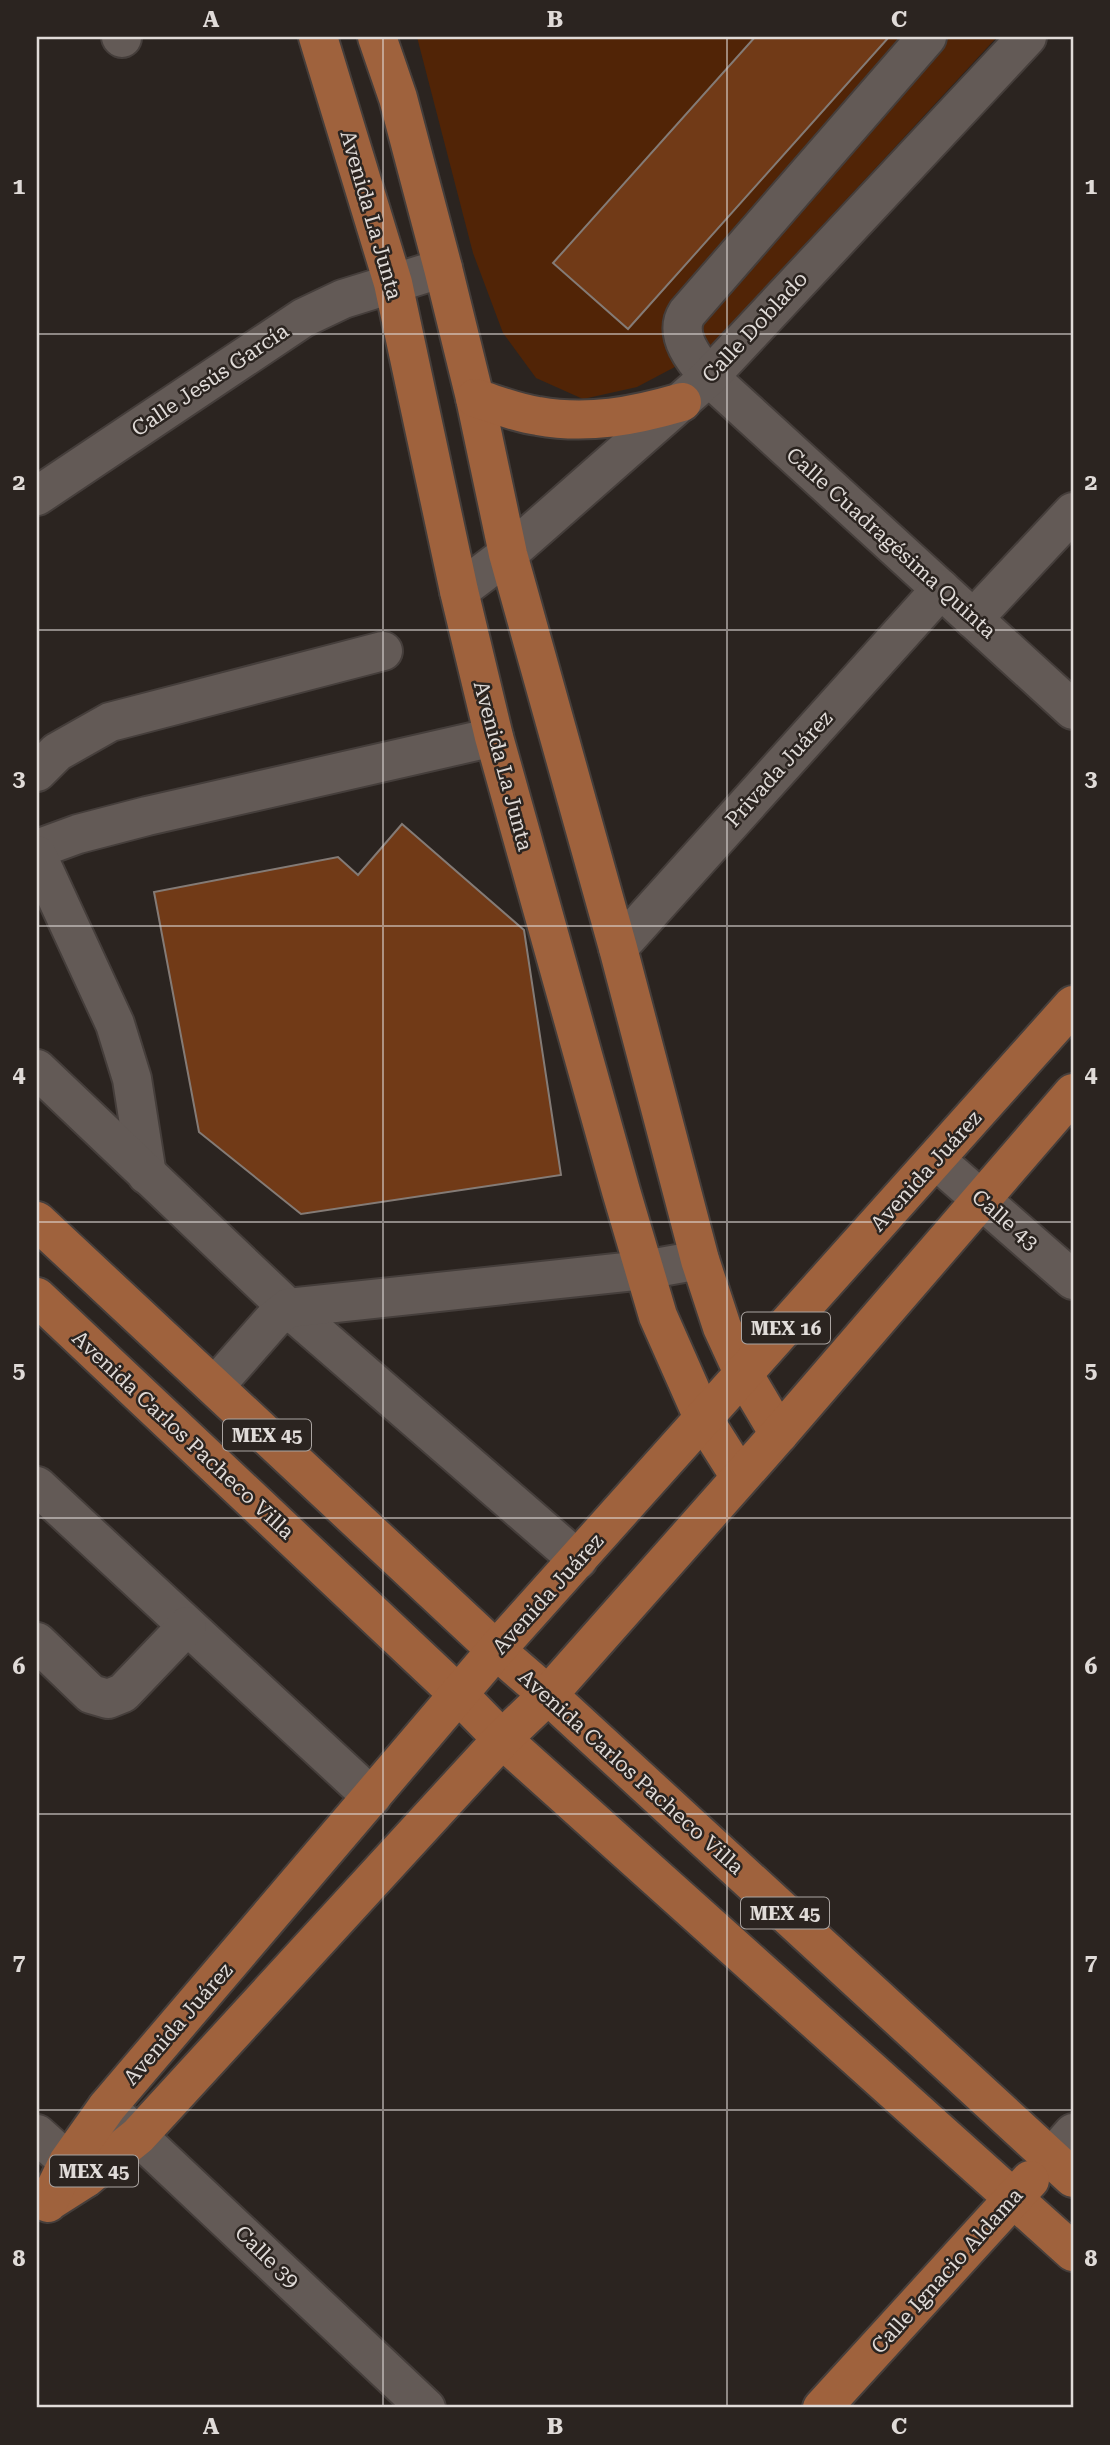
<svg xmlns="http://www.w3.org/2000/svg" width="1110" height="2445" viewBox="0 0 1110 2445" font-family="'Roboto Serif',serif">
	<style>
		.green { fill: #512406 }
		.building { fill: #713a17; stroke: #847b76; stroke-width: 2 }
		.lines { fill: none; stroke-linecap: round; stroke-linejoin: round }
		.minor-casing { stroke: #453e3b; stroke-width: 42 }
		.major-casing { stroke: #453e3b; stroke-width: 42 }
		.minor { stroke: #635a56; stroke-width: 38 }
		.major { stroke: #9f623d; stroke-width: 38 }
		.grid { fill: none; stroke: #e0dbd8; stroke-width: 2; stroke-opacity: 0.55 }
		.labels { text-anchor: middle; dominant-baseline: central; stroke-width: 5; stroke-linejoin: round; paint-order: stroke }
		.shield { fill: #2b2420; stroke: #aaa4a1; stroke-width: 2 }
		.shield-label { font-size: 19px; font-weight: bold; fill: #e0dbd8 }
		.street-label { font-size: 21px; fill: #e0dbd8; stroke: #2b2420 }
		.neatline { fill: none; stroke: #e0dbd8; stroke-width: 2.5 }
		.grid-label { font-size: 23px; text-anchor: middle; font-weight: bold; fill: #e0dbd8 }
	</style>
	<rect width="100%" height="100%" fill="#2b2420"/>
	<path class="green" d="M417 37H997L707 350 637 387 583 399 536 378 503 333 473 253Z"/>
	<g class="building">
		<path d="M755 37H889L628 329 553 263Z"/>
		<path d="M402 824 524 930 561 1175 301 1214 199 1132 154 892 338 857 358 875Z"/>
	</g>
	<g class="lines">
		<defs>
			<g id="minor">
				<path d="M121 37 122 38"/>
				<path d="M927 37 687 313C673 335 695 361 709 377L1073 710"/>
				<path d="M37 496 303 318 343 299 443 268"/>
				<path d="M459 591 508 554 709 377 1027 37"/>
				<path d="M973 619 1073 512"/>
				<path d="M37 772 57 752 110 722 383 651"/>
				<path d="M37 849 78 834 147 816 494 737"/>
				<path d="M37 855 115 1024 132 1079 147 1175"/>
				<path d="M618 948 941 589"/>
				<path d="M37 1069 288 1308 578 1560"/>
				<path d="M936 1160 1073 1280"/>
				<path d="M215 1386 273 1320 288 1308 644 1270 700 1260"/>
				<path d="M37 1486 372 1797"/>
				<path d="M37 1642 91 1694 108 1699 123 1693 187 1626"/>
				<path d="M107 2107 426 2408"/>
				<path d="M37 2134 86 2178"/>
				<path d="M1051 2158 1073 2133"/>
			</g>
			<g id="major">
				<path d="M318 37 393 283 459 591 494 737 621 1191 658 1316 704 1420 740 1477"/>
				<path d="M377 37 398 98 443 268 475 398 508 554 618 948 700 1260 722 1327 744 1375 779 1434"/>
				<path d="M475 398C495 404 516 413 538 416 588 425 634 416 682 402"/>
				<path d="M37 1221 496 1650 548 1695 1073 2178"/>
				<path d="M37 1297 459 1695 502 1739 1073 2252"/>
				<path d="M53 2199 86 2178 138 2136 502 1739 548 1695 779 1434 1073 1093"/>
				<path d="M48 2203 68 2162 107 2107 496 1650 1073 1005"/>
				<path d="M822 2408 1030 2180"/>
			</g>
		</defs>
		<use href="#minor" class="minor-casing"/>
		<use href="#major" class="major-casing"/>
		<use href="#minor" class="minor"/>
		<use href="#major" class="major"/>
	</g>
	<path class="grid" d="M383 37V2408M727 37V2408M37 334H1073M37 630H1073M37 926H1073M37 1222H1073M37 1518H1073M37 1814H1073M37 2110H1073"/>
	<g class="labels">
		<g class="shield">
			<rect x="742" y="1312.5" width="88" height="31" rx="5"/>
			<rect x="223" y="1419.5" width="88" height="31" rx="5"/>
			<rect x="741" y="1897.5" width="88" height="31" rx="5"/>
			<rect x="50" y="2155.5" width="88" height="31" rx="5"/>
		</g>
		<g class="shield-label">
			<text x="786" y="1328">MEX 16</text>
			<text x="267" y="1435">MEX 45</text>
			<text x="785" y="1913">MEX 45</text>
			<text x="94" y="2171">MEX 45</text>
		</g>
		<g class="street-label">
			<text transform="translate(371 215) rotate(74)">Avenida La Junta</text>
			<text transform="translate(755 327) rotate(-47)">Calle Doblado</text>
			<text transform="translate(210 380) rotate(-34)">Calle Jesús García</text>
			<text transform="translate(891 543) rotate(42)">Calle Cuadragésima Quinta</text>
			<text transform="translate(503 766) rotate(75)">Avenida La Junta</text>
			<text transform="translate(779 769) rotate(-48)">Privada Juárez</text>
			<text transform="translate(926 1171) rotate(-48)">Avenida Juárez</text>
			<text transform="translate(1005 1220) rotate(41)">Calle 43</text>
			<text transform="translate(183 1435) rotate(43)">Avenida Carlos Pacheco Villa</text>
			<text transform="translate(548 1594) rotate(-48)">Avenida Juárez</text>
			<text transform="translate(631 1772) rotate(42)">Avenida Carlos Pacheco Villa</text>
			<text transform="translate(178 2024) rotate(-49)">Avenida Juárez</text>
			<text transform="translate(267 2257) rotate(44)">Calle 39</text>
			<text transform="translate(947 2271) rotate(-48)">Calle Ignacio Aldama</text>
		</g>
	</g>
	<rect width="1110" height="2445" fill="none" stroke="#2b2420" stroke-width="77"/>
	<rect x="38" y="38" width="1034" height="2368" class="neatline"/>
	<g class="grid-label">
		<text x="211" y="27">A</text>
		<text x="555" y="27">B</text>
		<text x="899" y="27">C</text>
		<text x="19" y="194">1</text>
		<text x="1091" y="194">1</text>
		<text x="19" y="490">2</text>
		<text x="1091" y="490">2</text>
		<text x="19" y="786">3</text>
		<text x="1091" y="786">3</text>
		<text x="19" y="1082">4</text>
		<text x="1091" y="1082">4</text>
		<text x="19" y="1378">5</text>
		<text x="1091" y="1378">5</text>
		<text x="19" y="1674">6</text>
		<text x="1091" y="1674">6</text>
		<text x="19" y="1970">7</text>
		<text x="1091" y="1970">7</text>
		<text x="19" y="2266">8</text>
		<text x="1091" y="2266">8</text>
		<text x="211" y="2434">A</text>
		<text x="555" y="2434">B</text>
		<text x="899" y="2434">C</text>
	</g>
</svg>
